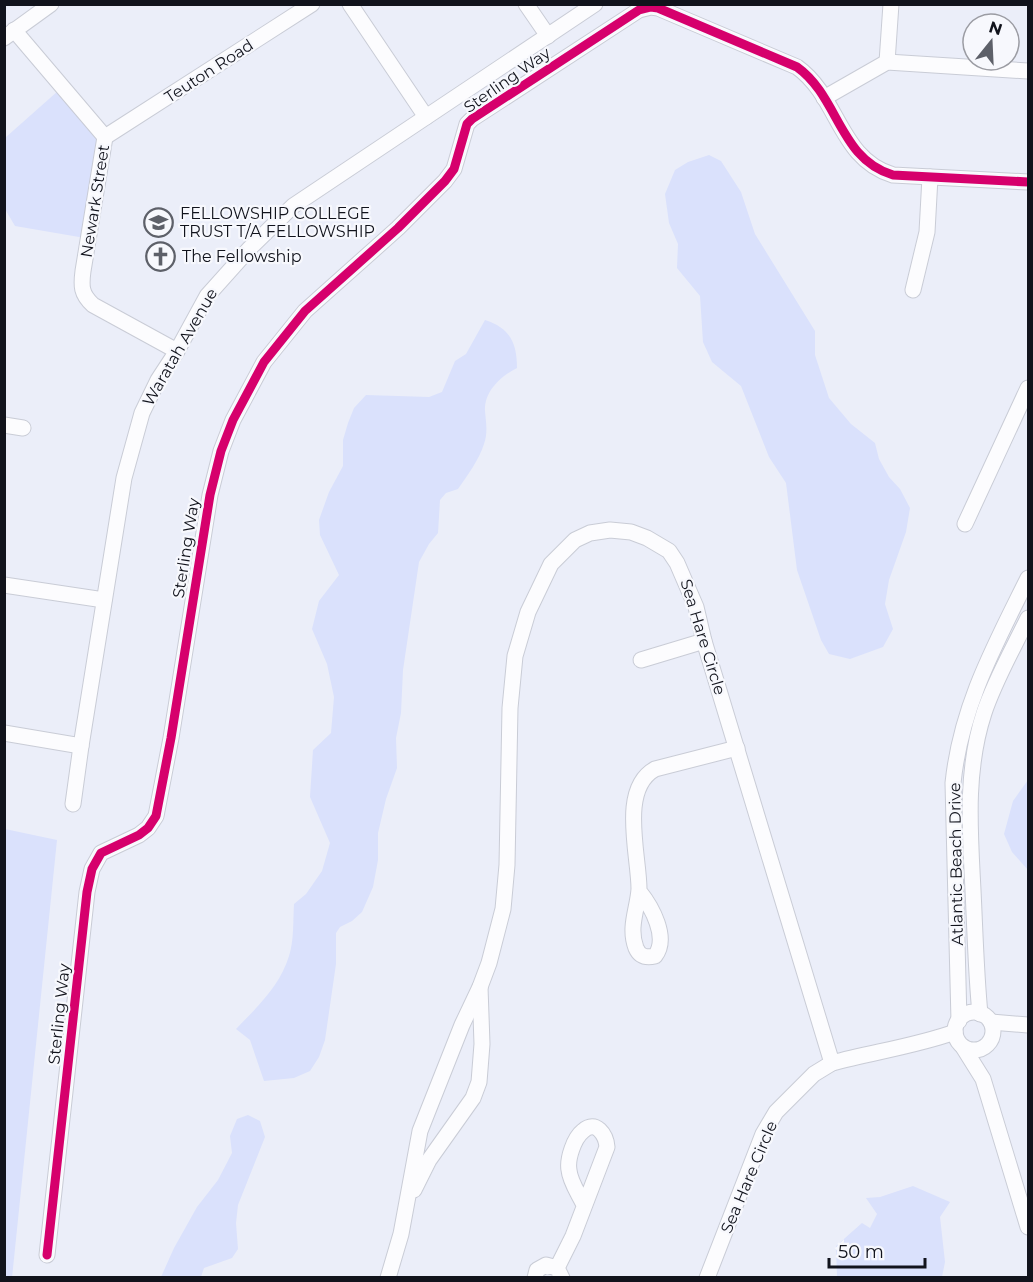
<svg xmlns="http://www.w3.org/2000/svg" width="1033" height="1282" viewBox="0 0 1033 1282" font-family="Montserrat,sans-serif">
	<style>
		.green { fill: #dae1fc }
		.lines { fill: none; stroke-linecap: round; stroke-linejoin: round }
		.minor-casing { stroke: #c9ccd6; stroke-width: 17 }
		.minor { stroke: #fcfcfe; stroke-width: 15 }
		.cycleway-casing { stroke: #f7f8fd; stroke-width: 13 }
		.cycleway { stroke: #d6006c; stroke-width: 9 }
		.labels { text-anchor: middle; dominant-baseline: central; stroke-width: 4.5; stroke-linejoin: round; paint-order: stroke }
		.street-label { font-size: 16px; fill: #11131c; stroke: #f7f8fd }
		.poi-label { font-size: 16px; fill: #11131c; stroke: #f7f8fd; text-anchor: start }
	</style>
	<rect width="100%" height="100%" fill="#ebeef9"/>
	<g class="green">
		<path d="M58 91 96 136 99 148 85 238 15 226 5 209V138Z"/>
		<path d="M709 155 721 161 741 192 755 234 815 331V355L829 398 851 424 875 443 879 459 889 477 900 489 910 508 906 532 889 580 885 604 893 629 883 647 850 659 829 654 821 640 797 570 786 483 769 457 741 386 712 362 703 342 700 296 677 268 678 244 669 223 665 194 675 170 688 162Z"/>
		<path d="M485 320C510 328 517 343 517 368 501 376 484 391 485 411 486 422 488 433 484 444 479 460 467 476 458 489L446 493 440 500 438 533 429 544 419 562 403 670 401 713 396 738 397 768 386 799 378 833V860L373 887 362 912 352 921 340 927 336 933V964L325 1040 319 1057 310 1071 294 1078 264 1081 250 1040 236 1029C257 1007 280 986 289 956 294 941 293 920 294 904L306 894 322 871 330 843 310 797 313 750 331 733 334 697 327 664 312 629 319 601 339 575 320 535 319 520 329 492 343 466V440L348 423 354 408 366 395 429 397 442 392 455 361 466 354Z"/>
		<path d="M1028 780V870L1012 852 1004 834 1013 801Z"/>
		<path d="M5 829 57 840 12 1278 4 1277Z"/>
		<path d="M248 1115 260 1121 265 1137 238 1205 236 1223 238 1249 232 1258 204 1268 201 1277H161L174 1248 197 1207 218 1180 232 1153 230 1136 237 1119Z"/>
		<path d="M913 1186 950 1202 940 1217 945 1262 942 1277H837L836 1246 862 1223 870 1228 877 1214 866 1198 880 1197Z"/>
	</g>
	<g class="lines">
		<defs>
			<g id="minor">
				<path d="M350 4 426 117"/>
				<path d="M526 4 548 36"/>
				<path d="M14 30 105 137 83 271C81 286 81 294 93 305L177 351"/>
				<path d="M4 38 51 4"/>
				<path d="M887 62 891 4"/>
				<path d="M824 98 887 62 1028 71"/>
				<path d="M105 137 312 4"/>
				<path d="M913 290 927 232 930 177"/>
				<path d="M4 425 23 428"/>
				<path d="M965 524 1028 388"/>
				<path d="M4 585 104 600"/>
				<path d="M641 660 704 641"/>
				<path d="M4 733 81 746"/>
				<path d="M73 804 81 746 124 478 142 413 158 380 177 351 207 296 250 248 293 206 595 4"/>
				<path d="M639 891C652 907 669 938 655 956 646 958 640 957 636 948 628 927 638 908 639 889 639 855 619 789 655 769L737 748"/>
				<circle cx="974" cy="1031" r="19"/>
				<path d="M980 1014C976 973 975 931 973 890 970 831 965 771 984 713 995 680 1013 649 1028 618"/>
				<path d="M959 1021 953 783C961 706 995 645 1028 578"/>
				<path d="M991 1022 1028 1025"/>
				<path d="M963 1047 983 1079 1028 1227"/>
				<path d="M414 1190 429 1160 473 1098 479 1082 482 1044 480 987"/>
				<path d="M47 1255 87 892 92 869 101 853 139 835 148 828 156 816 171 738 210 495 221 451 233 420 264 362 305 311 398 228 445 181 454 169 467 124 472 119 639 10 651 7 658 8 797 67C839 97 839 159 893 175L1028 182"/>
				<path d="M557 1268 573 1236 607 1147C606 1135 596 1119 583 1131 574 1138 567 1159 569 1170 570 1182 579 1194 584 1205"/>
				<path d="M388 1278 401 1234 420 1131 462 1025 480 987 489 963 503 909 507 865 510 708 515 656 528 612 540 587 551 564 575 540 590 533 610 530 631 532 647 538 669 551 677 563 696 607 704 641 832 1063C873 1052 916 1046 955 1032"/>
				<path d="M535 1278 537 1270 546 1265 557 1268 562 1278"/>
				<path d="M707 1278 763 1134 776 1112 814 1074 832 1063"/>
			</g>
		</defs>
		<use href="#minor" class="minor-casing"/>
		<use href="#minor" class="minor"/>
		<defs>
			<path id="cycleway" d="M47 1255 87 892 92 869 101 853 139 835 148 828 156 816 171 738 210 495 221 451 233 420 264 362 305 311 398 228 445 181 454 169 467 124 472 119 639 10 651 7 658 8 797 67C839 97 839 159 893 175L1028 182"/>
		</defs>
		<use href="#cycleway" class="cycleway-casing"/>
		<use href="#cycleway" class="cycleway"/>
	</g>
	<defs>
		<symbol id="school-ring" viewBox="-11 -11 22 22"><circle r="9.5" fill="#f7f8fd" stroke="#5d6069" stroke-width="1.5"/><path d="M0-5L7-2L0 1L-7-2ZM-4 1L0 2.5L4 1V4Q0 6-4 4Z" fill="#5d6069"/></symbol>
		<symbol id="church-ring" viewBox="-11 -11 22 22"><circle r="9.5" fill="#f7f8fd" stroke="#5d6069" stroke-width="1.5"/><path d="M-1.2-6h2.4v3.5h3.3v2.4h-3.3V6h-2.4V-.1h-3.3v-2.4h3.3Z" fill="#5d6069"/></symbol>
	</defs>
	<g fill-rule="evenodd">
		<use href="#school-ring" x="142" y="206" width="33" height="33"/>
		<use href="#church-ring" x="144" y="240" width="33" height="33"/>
	</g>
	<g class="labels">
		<g class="street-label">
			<text transform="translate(209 71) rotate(-33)">Teuton Road</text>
			<text transform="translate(507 80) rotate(-35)">Sterling Way</text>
			<text transform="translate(95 201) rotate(-81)">Newark Street</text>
			<text transform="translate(180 347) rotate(-60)">Waratah Avenue</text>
			<text transform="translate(186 548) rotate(-81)">Sterling Way</text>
			<text transform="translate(703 637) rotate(73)">Sea Hare Circle</text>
			<text transform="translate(956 864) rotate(-91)">Atlantic Beach Drive</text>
			<text transform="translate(59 1014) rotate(-84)">Sterling Way</text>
			<text transform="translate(749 1177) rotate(-67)">Sea Hare Circle</text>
		</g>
		<g class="poi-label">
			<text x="180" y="213">FELLOWSHIP COLLEGE<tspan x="180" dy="18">TRUST T/A FELLOWSHIP</tspan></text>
			<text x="182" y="256">The Fellowship</text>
		</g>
	</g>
	<rect width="1033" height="1282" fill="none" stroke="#11131c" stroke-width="12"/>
	<g transform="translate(991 42) rotate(18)"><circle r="28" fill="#f7f8fd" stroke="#9b9ca3" stroke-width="1.5"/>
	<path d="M0-4.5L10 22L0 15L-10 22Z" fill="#5d6069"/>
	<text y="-9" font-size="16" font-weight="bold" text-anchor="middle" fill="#11131c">N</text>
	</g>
	<path d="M829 1258v9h96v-9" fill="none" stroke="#11131c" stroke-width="3"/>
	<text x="838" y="1258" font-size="18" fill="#11131c" stroke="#f7f8fd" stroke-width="4.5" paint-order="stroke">50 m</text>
</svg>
